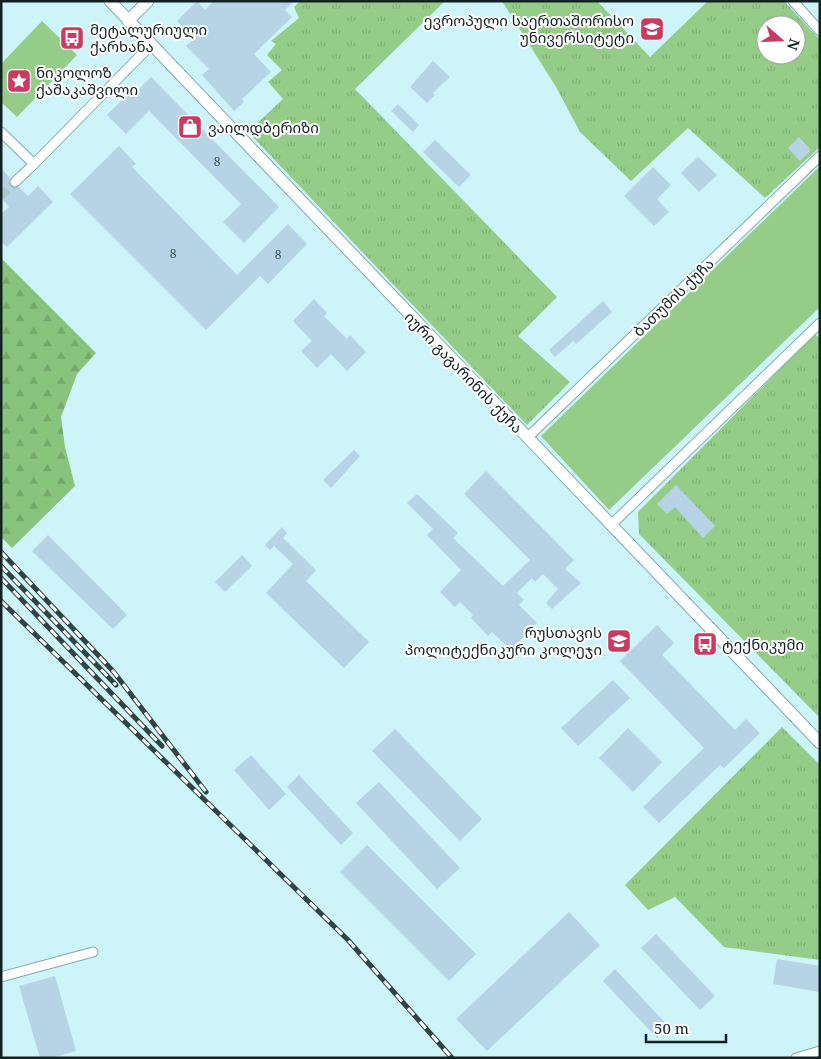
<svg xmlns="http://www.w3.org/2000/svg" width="821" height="1059" viewBox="0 0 821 1059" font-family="'Noto Serif','Noto Sans Georgian',serif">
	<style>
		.grass { fill: url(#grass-tufts); fill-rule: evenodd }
		.forest { fill: url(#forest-firs) }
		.park { fill: #95cd88 }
		.building { fill: #b7d3e6 }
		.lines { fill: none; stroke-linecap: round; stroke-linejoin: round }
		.minor-tunnel { stroke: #a8cacd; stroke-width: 9; stroke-dasharray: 9 4.5; stroke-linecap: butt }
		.minor-casing { stroke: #85a9ad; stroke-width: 11 }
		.tertiary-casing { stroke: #85a9ad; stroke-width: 13 }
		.minor { stroke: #fff; stroke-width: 9 }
		.tertiary { stroke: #fff; stroke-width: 11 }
		.rail-casing { stroke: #314345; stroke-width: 5 }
		.rail { stroke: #fff; stroke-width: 3; stroke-dasharray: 9; stroke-linecap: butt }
		.labels { text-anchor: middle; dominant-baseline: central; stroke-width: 4; stroke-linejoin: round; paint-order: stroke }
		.number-label { font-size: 12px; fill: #3c4e54 }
		.poi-label { font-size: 15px; fill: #132123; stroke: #fff; text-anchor: start }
		.street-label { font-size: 15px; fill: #132123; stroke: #fff }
	</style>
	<defs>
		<pattern id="grass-tufts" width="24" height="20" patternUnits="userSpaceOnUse" patternTransform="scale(1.25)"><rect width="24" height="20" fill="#95cd88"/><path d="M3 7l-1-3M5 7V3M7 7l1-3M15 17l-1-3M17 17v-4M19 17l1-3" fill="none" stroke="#80b075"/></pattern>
		<pattern id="forest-firs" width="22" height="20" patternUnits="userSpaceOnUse" patternTransform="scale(1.25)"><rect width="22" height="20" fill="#89c47c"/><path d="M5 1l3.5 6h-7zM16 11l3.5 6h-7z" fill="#75a86b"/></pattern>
	</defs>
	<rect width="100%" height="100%" fill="#cdf4f8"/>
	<g class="grass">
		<path d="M300 1H445L355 89 557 297 518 336 570 382 527 425 248 132 283 99 268 82 282 70 267 55 276 44 271 41 299 18 294 7Z"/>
		<path d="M502 1H597L650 57 708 1H784L820 40V147L765 198 688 128 631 181 580 132 556 87ZM766 25H796V55H766Z"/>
		<path d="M815 334 820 339V718L639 534 638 512Z"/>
		<path d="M782 727 820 765V960L724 947 675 897 648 910 625 885Z"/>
	</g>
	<path class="forest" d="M1 258 96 353 77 374 61 417 65 447 75 486 12 548 1 537Z"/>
	<g class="park">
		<path d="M42 21 77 55 17 117 1 102V64Z"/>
		<path d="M820 166V307L609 510 541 436Z"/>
	</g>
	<g class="building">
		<path d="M197 1 205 10 214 1H294L285 10 292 17 254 54 271 72 242 99 244 102 234 111 202 75 209 69 186 46 194 39 177 21Z"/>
		<path d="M433 61 450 77 433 93 435 95 427 103 410 87Z"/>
		<path d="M151 77 279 207 244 243 223 222 241 204 149 111 126 134 107 115 130 92 133 95Z"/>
		<path d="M398 104 419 125 413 132 391 111Z"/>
		<path d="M799 137 811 150 800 161 788 148Z"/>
		<path d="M435 140 471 175 459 187 423 152Z"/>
		<path d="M119 146 136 164 132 167 237 275 288 224 307 244 268 284 260 276 206 330 70 194Z"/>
		<path d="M698 157 717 175 699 192 681 173Z"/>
		<path d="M653 167 671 185 657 199 669 212 654 226 624 196Z"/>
		<path d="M1 168 10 178 9 183 11 187H19L28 196 38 186 53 202 7 247 1 242V214L9 207 1 198Z"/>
		<path d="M314 299 327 313 324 316 347 339 350 335 366 352 347 371 331 354 317 368 301 351 312 341 293 321Z"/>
		<path d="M603 301 612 312 576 344 573 341 555 357 549 350Z"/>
		<path d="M354 450 360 456 331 488 323 480Z"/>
		<path d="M486 471 574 560 565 569 581 583 552 609 546 603 558 589 543 574 535 582 532 578 517 593 524 600 519 605 537 623 511 650 492 632 488 636 471 618 473 615 460 602 455 607 440 592 461 570 427 535 433 529 407 503 417 494 458 533 453 538 503 586 530 560 464 494Z"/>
		<path d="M676 485 715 526 703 538 675 507 667 514 657 504Z"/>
		<path d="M282 527 287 533 283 538 316 570 306 581 369 642 344 668 266 593 293 564 274 546 270 550 265 545Z"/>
		<path d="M48 535 127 615 113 629 32 551Z"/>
		<path d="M242 555 252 566 225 592 215 582Z"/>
		<path d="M657 625 674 643 662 655 735 730 746 719 760 733 724 768 720 765 659 823 643 807 704 748 620 661Z"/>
		<path d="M613 680 630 698 578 746 561 728Z"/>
		<path d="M628 728 662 762 633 792 599 758Z"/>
		<path d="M395 729 482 819 460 841 372 751Z"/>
		<path d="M251 755 286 794 269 810 234 770Z"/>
		<path d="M299 775 353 833 341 845 287 787Z"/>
		<path d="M379 782 460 868 437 889 356 803Z"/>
		<path d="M367 845 476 954 449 981 340 872Z"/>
		<path d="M569 912 600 945 487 1051 456 1019Z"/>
		<path d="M656 934 715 996 700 1010 641 948Z"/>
		<path d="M777 959 820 966V992L773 984Z"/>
		<path d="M615 969 669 1027 657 1038 603 981Z"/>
		<path d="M55 976 76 1051 52 1058H40L19 986Z"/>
	</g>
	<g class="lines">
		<path class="minor-tunnel" d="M1 196 15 182"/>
		<defs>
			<g id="minor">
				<path d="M793 1 820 31"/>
				<path d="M1 132 34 164 151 45"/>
				<path d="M15 182 34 164"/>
				<path d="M527 438 820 156"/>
				<path d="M611 525 820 323"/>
				<path d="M1 977 93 952"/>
				<path d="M796 1058 820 1051"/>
			</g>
			<g id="tertiary">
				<path d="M110 1 820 743"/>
				<path d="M128 21 148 1"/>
			</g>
		</defs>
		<use href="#minor" class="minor-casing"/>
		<use href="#tertiary" class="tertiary-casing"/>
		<use href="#minor" class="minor"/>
		<use href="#tertiary" class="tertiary"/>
		<defs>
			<g id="rail">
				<path d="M1 552 113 671 206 792"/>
				<path d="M1 566 116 685"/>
				<path d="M1 578 162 746"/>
				<path d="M1 601 348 940 452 1058"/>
			</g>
		</defs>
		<use href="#rail" class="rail-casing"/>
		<use href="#rail" class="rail"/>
	</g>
	<defs>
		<symbol id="university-square" viewBox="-11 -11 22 22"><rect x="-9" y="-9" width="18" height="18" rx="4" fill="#c93b61" stroke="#fff"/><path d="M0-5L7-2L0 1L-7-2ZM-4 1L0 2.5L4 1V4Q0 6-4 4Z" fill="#fff"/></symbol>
		<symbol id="bus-square" viewBox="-11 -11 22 22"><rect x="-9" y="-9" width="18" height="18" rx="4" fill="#c93b61" stroke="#fff"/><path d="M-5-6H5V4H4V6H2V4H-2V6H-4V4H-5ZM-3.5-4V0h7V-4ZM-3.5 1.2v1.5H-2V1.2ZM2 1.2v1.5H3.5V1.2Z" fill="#fff"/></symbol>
		<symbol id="sight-square" viewBox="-11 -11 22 22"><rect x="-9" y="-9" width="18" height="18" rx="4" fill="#c93b61" stroke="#fff"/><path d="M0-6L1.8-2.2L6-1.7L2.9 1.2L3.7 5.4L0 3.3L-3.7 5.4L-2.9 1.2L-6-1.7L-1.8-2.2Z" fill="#fff"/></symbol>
		<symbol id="shop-square" viewBox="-11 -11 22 22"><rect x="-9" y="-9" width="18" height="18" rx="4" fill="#c93b61" stroke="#fff"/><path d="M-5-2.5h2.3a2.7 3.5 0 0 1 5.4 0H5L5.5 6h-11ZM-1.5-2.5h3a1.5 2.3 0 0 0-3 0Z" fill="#fff"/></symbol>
	</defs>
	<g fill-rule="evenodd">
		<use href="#university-square" x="638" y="15" width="28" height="28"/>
		<use href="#bus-square" x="58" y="24" width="28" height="28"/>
		<use href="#sight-square" x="5" y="67" width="28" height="28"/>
		<use href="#shop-square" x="176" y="113" width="28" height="28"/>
		<use href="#university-square" x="605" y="627" width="28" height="28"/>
		<use href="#bus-square" x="691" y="630" width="28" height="28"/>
	</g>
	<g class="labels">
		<g class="number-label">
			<text x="217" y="161">8</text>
			<text x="173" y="253">8</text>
			<text x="278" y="254">8</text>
		</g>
		<g class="poi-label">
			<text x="634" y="20" text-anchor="end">ევროპული საერთაშორისო<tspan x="634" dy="17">უნივერსიტეტი</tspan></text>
			<text x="90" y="29">მეტალურიული<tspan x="90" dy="17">ქარხანა</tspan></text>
			<text x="36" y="72">ნიკოლოზ<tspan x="36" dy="17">ქაშაკაშვილი</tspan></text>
			<text x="208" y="127">ვაილდბერიზი</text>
			<text x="602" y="632" text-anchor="end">რუსთავის<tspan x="602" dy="17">პოლიტექნიკური კოლეჯი</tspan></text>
			<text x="722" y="644">ტექნიკუმი</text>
		</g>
		<g class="street-label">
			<text transform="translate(673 297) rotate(-44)">ბათუმის ქუჩა</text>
			<text transform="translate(464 372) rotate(46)">იური გაგარინის ქუჩა</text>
		</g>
	</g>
	<rect width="821" height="1059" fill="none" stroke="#132123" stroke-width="5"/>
	<g transform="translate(781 40) rotate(110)"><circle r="24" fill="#ffffff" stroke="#a1a6a7"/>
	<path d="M0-4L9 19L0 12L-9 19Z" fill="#c93b61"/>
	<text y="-8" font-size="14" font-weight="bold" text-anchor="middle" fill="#132123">N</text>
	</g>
	<path d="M646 1034v8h80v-8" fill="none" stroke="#132123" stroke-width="2.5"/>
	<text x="654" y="1034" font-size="15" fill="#132123" stroke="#ffffff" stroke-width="4" paint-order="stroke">50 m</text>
</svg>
